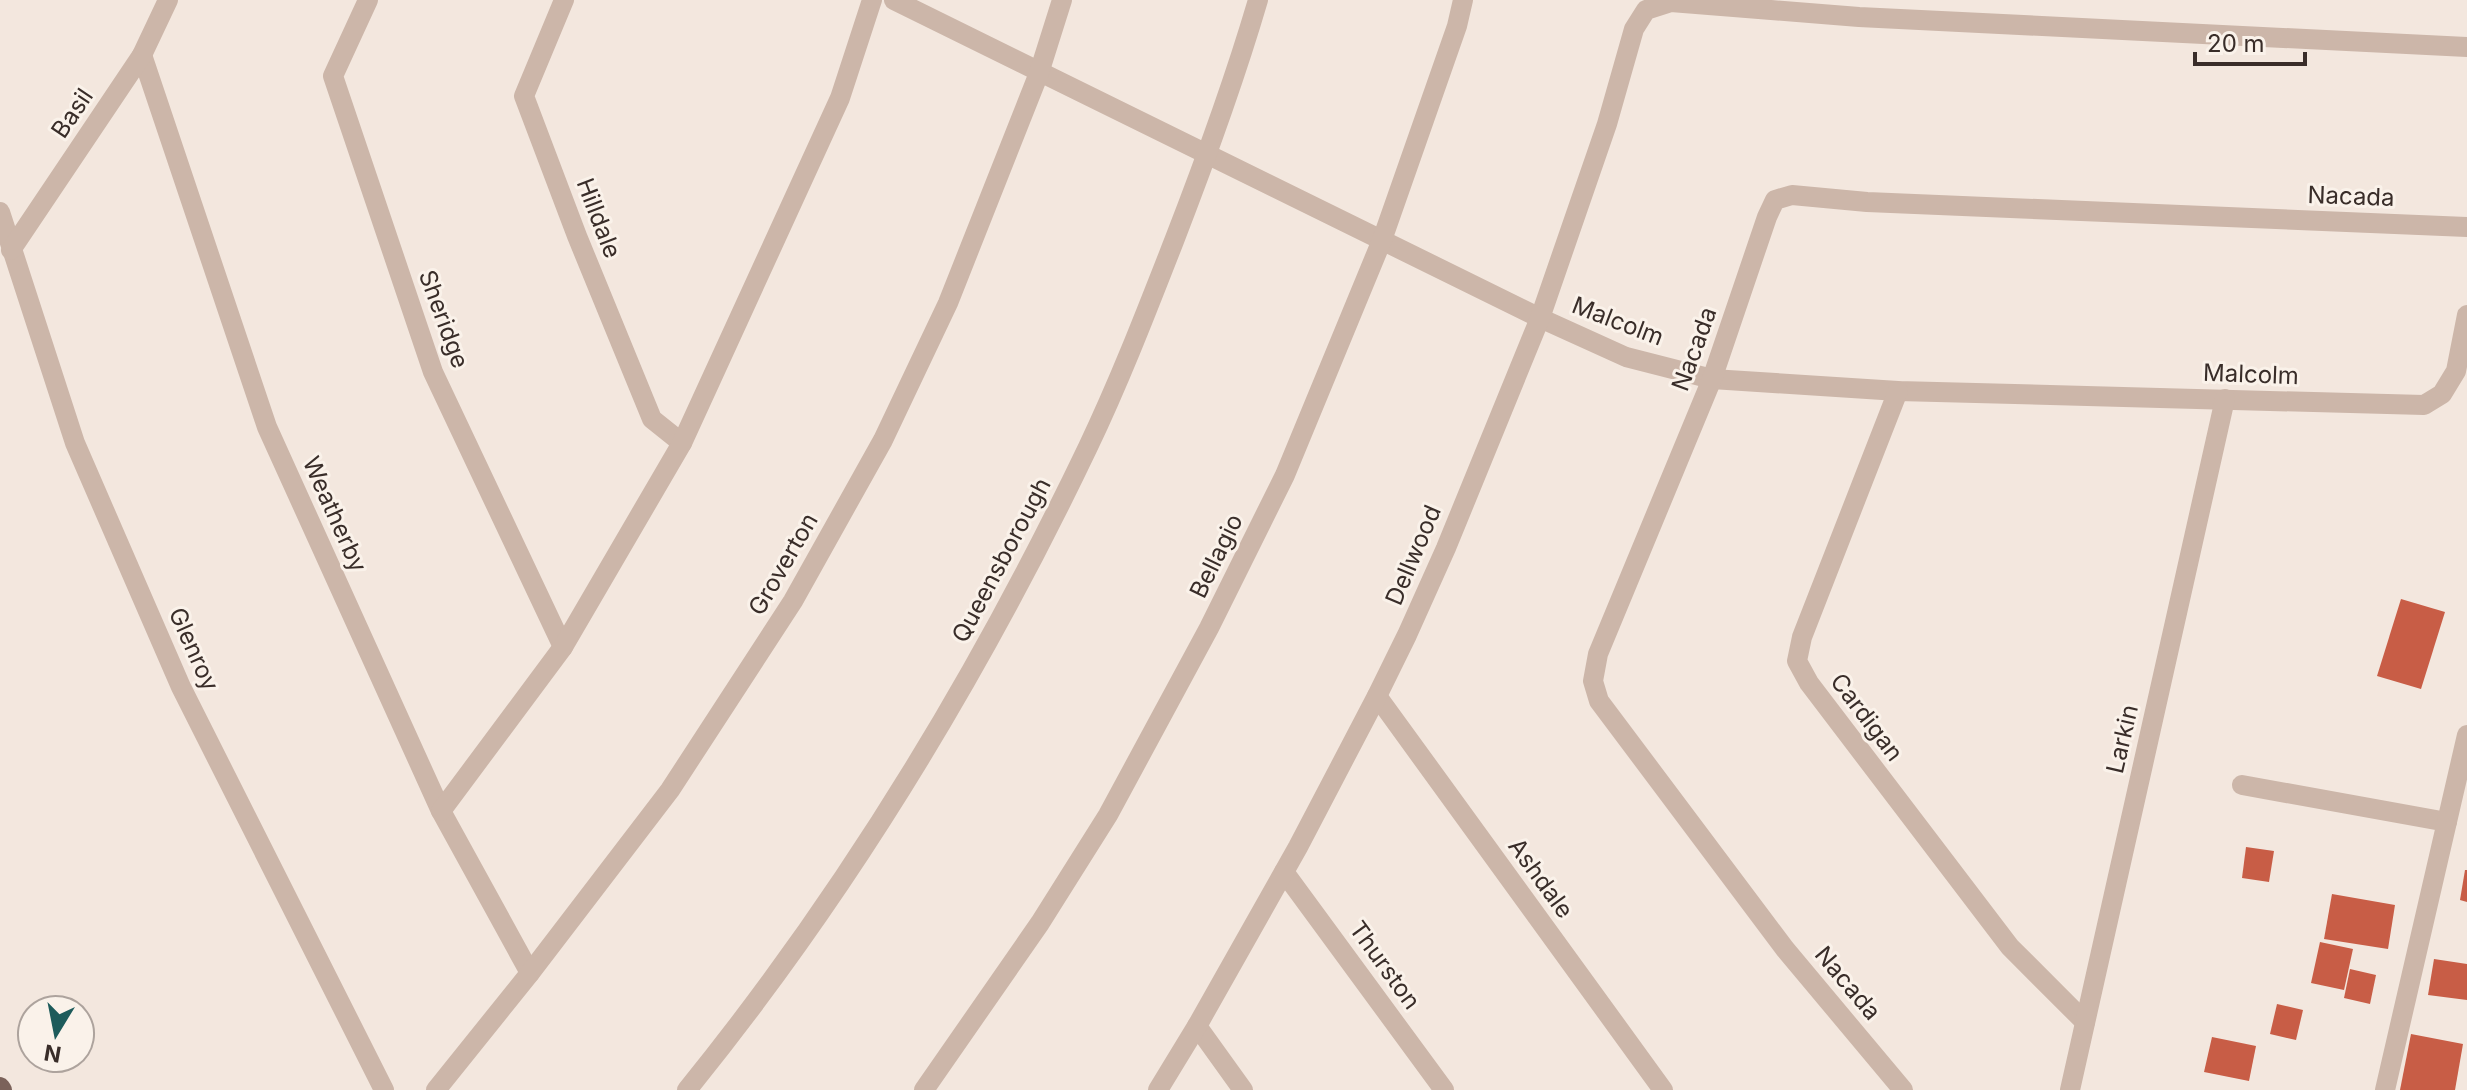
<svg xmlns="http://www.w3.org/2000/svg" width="2467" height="1090" viewBox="0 0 2467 1090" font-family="Inter,sans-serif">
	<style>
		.building { fill: #c85d46 }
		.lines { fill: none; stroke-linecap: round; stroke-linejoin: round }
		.minor { stroke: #ccb6a9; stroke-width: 20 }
		.major { stroke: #7b625a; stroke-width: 20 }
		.labels { text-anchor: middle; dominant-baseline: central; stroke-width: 6; stroke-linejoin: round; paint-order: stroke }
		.street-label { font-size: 24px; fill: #392d29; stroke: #faf2ea }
	</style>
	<rect width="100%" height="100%" fill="#f3e7de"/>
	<g class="building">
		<path d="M2401 599 2445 612 2421 689 2377 676Z"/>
		<path d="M2246 847 2274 851 2269 882 2242 878Z"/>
		<path d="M2465 870H2467V902L2460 900Z"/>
		<path d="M2332 894 2395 905 2388 949 2324 939Z"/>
		<path d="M2320 942 2353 949 2344 990 2311 983Z"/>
		<path d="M2434 959 2467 964V1000L2428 995Z"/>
		<path d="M2350 969 2376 975 2370 1004 2344 998Z"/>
		<path d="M2277 1004 2303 1010 2296 1040 2270 1034Z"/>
		<path d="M2411 1034 2463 1044 2455 1090H2400Z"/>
		<path d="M2212 1037 2256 1046 2249 1081 2204 1072Z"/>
	</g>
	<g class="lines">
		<g class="minor">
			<path d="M368 0 333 76 433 372 563 647"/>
			<path d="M564 0 524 96 577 236 652 419 682 443"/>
			<path d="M894 0 1540 318 1626 357 1712 379 1898 391 2424 405 2442 394 2456 371 2467 315"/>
			<path d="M142 55 267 427 441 811 530 973"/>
			<path d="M0 212 75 443 181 687 384 1090"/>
			<path d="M11 250 142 55 168 0"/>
			<path d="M1898 391 1802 637 1797 661 1809 683 2010 947 2085 1022"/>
			<path d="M1377 696 1663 1090"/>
			<path d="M2242 785 2447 822"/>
			<path d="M441 811 563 647 682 443 840 98 872 0"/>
			<path d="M1284 872 1444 1090"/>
			<path d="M1197 1026 1243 1090"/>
			<path d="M436 1090 530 973 670 790 793 601 883 440 948 303 1039 73 1062 0"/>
			<path d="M687 1090C846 894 979 675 1088 447 1120 380 1147 310 1174 241 1205 161 1234 82 1258 0"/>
			<path d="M924 1090 1040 923 1108 815 1209 628 1285 475 1382 240 1457 26 1463 0"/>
			<path d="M1158 1090 1197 1026 1298 847 1377 696 1407 635 1446 548 1540 318 1607 124 1634 29 1646 10 1671 2 1859 17 2467 47"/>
			<path d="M1903 1090 1785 949 1599 701 1593 681 1598 654 1712 379 1767 217 1775 200 1792 195 1867 202 2467 227"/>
			<path d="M2070 1090 2225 399"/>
			<path d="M2385 1090 2467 735"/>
		</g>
		<path class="major" d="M0 1087 2 1090"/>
	</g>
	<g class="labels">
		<g class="street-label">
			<text transform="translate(72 113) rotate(-56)">Basil</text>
			<text transform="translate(2351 196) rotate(2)">Nacada</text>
			<text transform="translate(599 218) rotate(69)">Hilldale</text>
			<text transform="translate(444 319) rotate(70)">Sheridge</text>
			<text transform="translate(1618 321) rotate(21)">Malcolm</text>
			<text transform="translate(1694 349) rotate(-70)">Nacada</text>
			<text transform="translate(2251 374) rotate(2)">Malcolm</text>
			<text transform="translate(335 514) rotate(66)">Weatherby</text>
			<text transform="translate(1413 555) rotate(-67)">Dellwood</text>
			<text transform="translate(1216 556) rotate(-64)">Bellagio</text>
			<text transform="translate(1001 560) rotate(-62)">Queensborough</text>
			<text transform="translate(783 564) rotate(-60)">Groverton</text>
			<text transform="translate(194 649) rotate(66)">Glenroy</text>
			<text transform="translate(1867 717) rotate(53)">Cardigan</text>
			<text transform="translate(2122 739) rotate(-77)">Larkin</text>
			<text transform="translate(1541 878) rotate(54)">Ashdale</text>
			<text transform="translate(1385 965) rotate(54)">Thurston</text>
			<text transform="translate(1848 983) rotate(50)">Nacada</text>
		</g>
	</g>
	<g transform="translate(56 1034) rotate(190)"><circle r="38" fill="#faf2ea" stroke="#ada39d" stroke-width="2"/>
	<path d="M0-6L14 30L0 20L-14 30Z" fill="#1d5b5b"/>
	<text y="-12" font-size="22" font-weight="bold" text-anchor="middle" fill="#392d29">N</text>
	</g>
	<path d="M2195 52v12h110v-12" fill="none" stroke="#392d29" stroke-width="4"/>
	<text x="2207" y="52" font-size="24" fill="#392d29" stroke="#faf2ea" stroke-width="6" paint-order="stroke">20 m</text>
</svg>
